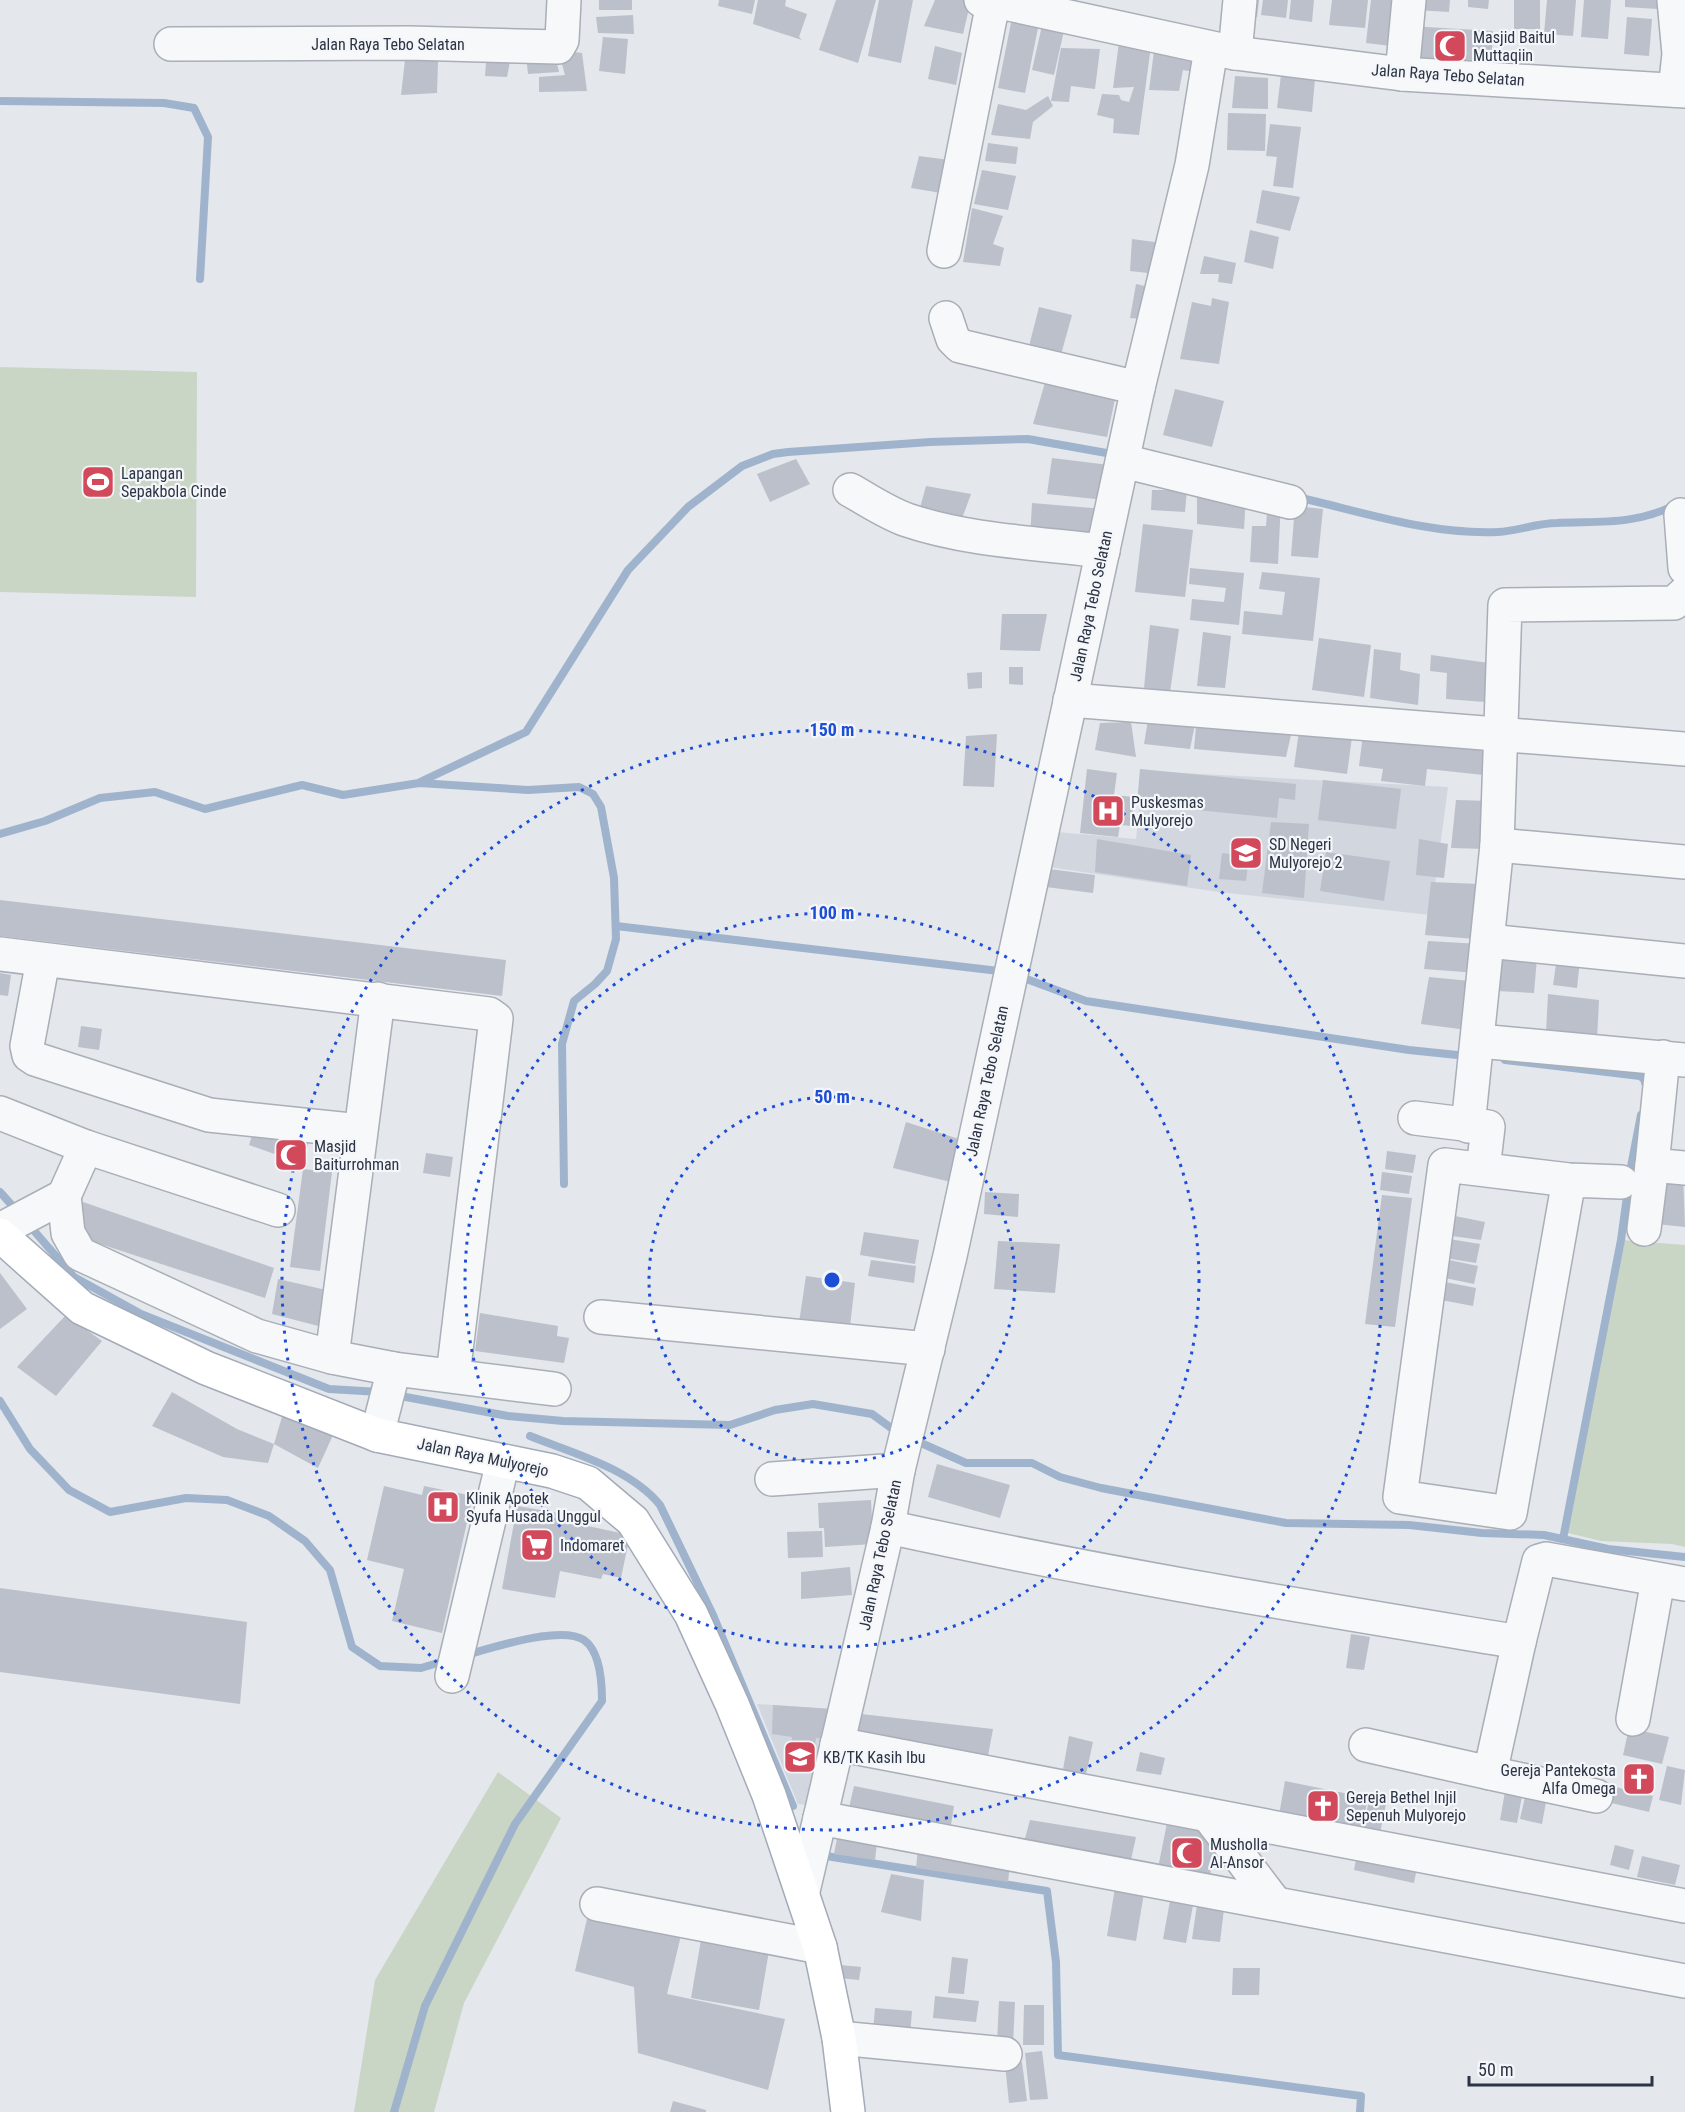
<svg xmlns="http://www.w3.org/2000/svg" width="1685" height="2112" viewBox="0 0 1685 2112" font-family="'Roboto Condensed',sans-serif">
	<style>
		.built { fill: #d2d6de }
		.green { fill: #c9d6c5 }
		.lines { fill: none; stroke-linecap: round; stroke-linejoin: round }
		.stream { stroke: #9fb4cc; stroke-width: 8 }
		.building { fill: #bbc0ca }
		.minor-casing { stroke: #a9aeb7; stroke-width: 36 }
		.major-casing { stroke: #a3abb8; stroke-width: 36 }
		.minor { stroke: #f7f8fa; stroke-width: 33 }
		.major { stroke: #fff; stroke-width: 33 }
		.ring { fill: none; stroke: #1d4ed8; stroke-width: 3; stroke-dasharray: 3 6 }
		.labels { text-anchor: middle; dominant-baseline: central; stroke-width: 4.5; stroke-linejoin: round; paint-order: stroke }
		.poi-label { font-size: 16px; fill: #2b3445; stroke: #f4f6f9; text-anchor: start }
		.street-label { font-size: 16px; fill: #2b3445; stroke: #f4f6f9 }
		.centre { fill: #1d4ed8; stroke: #f4f6f9; stroke-width: 3 }
		.ring-label { font-size: 18px; text-anchor: middle; font-weight: bold; fill: #1d4ed8; stroke: #f4f6f9; stroke-width: 4.5; stroke-linejoin: round; paint-order: stroke }
	</style>
	<rect width="100%" height="100%" fill="#e4e7ec"/>
	<g class="built">
		<path d="M1143 771 1448 787 1431 915 1219 892 1049 867 1056 832 1136 839Z"/>
		<path d="M757 1704 832 1709 809 1805 798 1804Z"/>
	</g>
	<g class="green">
		<path d="M0 367 197 372 196 597 0 592Z"/>
		<path d="M1621 1240 1685 1245V1547L1672 1544 1601 1541 1564 1532Z"/>
		<path d="M498 1772 561 1818 464 2003 434 2112H354L375 1980Z"/>
	</g>
	<g class="lines">
		<g class="stream">
			<path d="M0 101 164 103 194 108 208 137 200 279"/>
			<path d="M1297 497C1363 512 1430 535 1498 532 1518 531 1537 523 1557 523 1599 521 1634 525 1673 506"/>
			<path d="M420 782 526 732 628 570 688 507 742 466 773 454 788 452 930 442 1028 439 1112 454"/>
			<path d="M0 834 45 821 100 798 155 792 205 809 302 785 343 795 419 783 528 790 579 787 593 794 601 807 614 878 616 939 607 971 595 984 574 1001 562 1044 564 1184"/>
			<path d="M616 926 999 971"/>
			<path d="M1021 977 1086 1001 1409 1050 1467 1056"/>
			<path d="M1505 1060 1640 1076 1644 1079 1647 1089"/>
			<path d="M1629 1177 1641 1115"/>
			<path d="M0 1192 17 1211"/>
			<path d="M29 1225 74 1277 141 1314 329 1389 380 1392"/>
			<path d="M395 1395 508 1416 563 1421 730 1425 775 1410 813 1404 872 1414 898 1433"/>
			<path d="M0 1401 30 1449 69 1490 110 1512 186 1498 227 1500 269 1516 305 1541 330 1570 352 1647 380 1666 421 1668 448 1660"/>
			<path d="M530 1436C572 1453 630 1468 660 1505L713 1615 793 1806"/>
			<path d="M912 1439 966 1463H1032L1060 1477 1101 1488 1286 1523 1409 1525 1482 1533 1544 1535 1608 1549 1685 1557"/>
			<path d="M1563 1539 1621 1240 1628 1189"/>
			<path d="M826 1856 1047 1891 1056 1962 1058 2055 1361 2096 1360 2112"/>
			<path d="M394 2112 425 2006 515 1824 602 1701C602 1684 601 1652 584 1640 561 1625 491 1648 466 1655"/>
		</g>
	</g>
	<g class="building">
		<rect x="599" y="0" width="33" height="10"/>
		<path d="M719 0H755L752 14 718 6Z"/>
		<path d="M758 0H786L785 6 807 14 799 37 802 40 753 24Z"/>
		<path d="M836 0H876L858 63 819 50Z"/>
		<path d="M879 0H913L901 63 868 56Z"/>
		<path d="M935 0H971L963 34 924 26Z"/>
		<path d="M1244 0H1259L1257 17 1243 16Z"/>
		<path d="M1263 0H1288L1286 18 1261 15Z"/>
		<path d="M1291 0H1314L1312 22 1289 19Z"/>
		<path d="M1332 0H1368L1365 28 1329 25Z"/>
		<path d="M1371 0H1405L1400 47 1366 43Z"/>
		<path d="M1417 0H1450L1449 12 1416 10Z"/>
		<path d="M1468 0H1489L1488 9 1468 7Z"/>
		<rect x="1514" y="0" width="26" height="29"/>
		<path d="M1547 0H1576L1573 36 1544 34Z"/>
		<path d="M1584 0H1611L1608 39 1581 37Z"/>
		<path d="M1625 0H1658L1657 9 1625 7Z"/>
		<path d="M1013 13 1040 18 1025 93 998 88Z"/>
		<path d="M633 15 634 34 598 33 596 17Z"/>
		<path d="M1627 17 1652 19 1649 56 1624 54Z"/>
		<path d="M1043 21 1065 26 1054 75 1032 70Z"/>
		<path d="M1410 26 1493 31 1491 65 1408 60Z"/>
		<path d="M603 37 628 39 625 74 599 71Z"/>
		<path d="M1119 42 1151 46 1139 135 1113 133 1114 119 1097 115 1102 94 1119 95 1121 100 1129 102 1134 87 1113 88Z"/>
		<path d="M1155 43 1186 50 1184 62 1187 47 1206 74 1183 70 1179 91 1149 90Z"/>
		<path d="M935 46 962 53 956 85 928 79Z"/>
		<path d="M1061 48 1100 49 1095 89 1071 86 1069 102 1051 101Z"/>
		<path d="M487 50 512 51 507 77 485 76Z"/>
		<path d="M558 50 582 53 587 91 539 92V77L565 75Z"/>
		<path d="M526 55 555 56 559 72 528 74Z"/>
		<path d="M405 60 438 61 437 93 401 95Z"/>
		<path d="M1281 75 1315 79 1312 112 1277 108Z"/>
		<path d="M1235 76 1268 78V109L1232 108Z"/>
		<path d="M1048 96 1053 106 1033 122 1030 139 991 135 998 104 1026 110Z"/>
		<path d="M1228 113 1266 114 1265 151 1227 150Z"/>
		<path d="M1270 124 1301 127 1293 188 1273 186 1277 157 1266 156Z"/>
		<path d="M988 143 1018 147 1016 164 985 161Z"/>
		<path d="M919 156 957 161 953 195 911 188Z"/>
		<path d="M982 170 1016 176 1008 210 974 204Z"/>
		<path d="M1262 190 1300 197 1290 231 1256 223Z"/>
		<path d="M972 208 1003 216 993 244 1004 248 1000 266 963 262Z"/>
		<path d="M1250 230 1279 237 1273 269 1244 262Z"/>
		<path d="M1132 239 1162 243 1157 274 1130 271Z"/>
		<path d="M1204 256 1236 263 1232 284 1218 282 1219 274H1200Z"/>
		<path d="M1136 284 1158 289 1152 320 1130 318Z"/>
		<path d="M1212 298 1229 302 1219 364 1180 359 1192 302 1211 306Z"/>
		<path d="M1039 307 1072 315 1060 358 1028 350Z"/>
		<path d="M1048 372 1118 385 1107 437 1033 424Z"/>
		<path d="M1175 389 1224 401 1212 447 1163 435Z"/>
		<path d="M1052 458 1109 465 1105 500 1047 494Z"/>
		<path d="M796 459 810 484 770 502 757 474Z"/>
		<path d="M926 486 971 494 960 524 918 515Z"/>
		<path d="M1197 487 1246 496 1244 529 1197 524Z"/>
		<path d="M1152 490H1187L1185 512 1151 510Z"/>
		<path d="M1268 500 1281 501 1278 564 1250 562 1252 526H1266Z"/>
		<path d="M1032 503 1104 509 1098 547 1030 539Z"/>
		<path d="M1295 506 1323 509 1318 558 1291 556Z"/>
		<path d="M1143 524 1193 530 1185 597 1135 592Z"/>
		<path d="M1190 568 1244 573 1239 625 1190 620 1192 599 1224 602 1226 588 1189 584Z"/>
		<path d="M1262 572 1320 578 1313 641 1242 634 1244 611 1282 615 1285 592 1259 589Z"/>
		<path d="M1002 614H1047L1040 651 1000 650Z"/>
		<path d="M1150 625 1179 629 1170 692 1144 688Z"/>
		<path d="M1203 632 1231 636 1225 688 1197 686Z"/>
		<path d="M1319 638 1371 645 1364 697 1312 690Z"/>
		<path d="M1374 649 1401 653 1400 670 1420 674 1418 705 1370 698Z"/>
		<path d="M1431 655 1489 663 1485 702 1446 699 1447 673 1430 671Z"/>
		<path d="M1009 667H1023V685L1009 684Z"/>
		<path d="M982 672V688L968 689 967 673Z"/>
		<path d="M1150 708 1196 719 1190 749 1144 744Z"/>
		<path d="M1197 715 1293 726 1286 757 1194 749Z"/>
		<path d="M1131 722 1136 757 1095 750 1100 723Z"/>
		<path d="M1364 727 1486 742 1484 775 1427 769 1425 786 1381 781 1383 769 1359 766Z"/>
		<path d="M1299 731 1352 737 1347 774 1294 767Z"/>
		<path d="M997 734 994 787 963 786 966 736Z"/>
		<path d="M1087 769 1117 773 1114 795 1134 797 1132 826 1120 825 1118 837 1080 833Z"/>
		<path d="M1140 769 1296 784 1295 800 1279 798 1277 818 1137 804Z"/>
		<path d="M1323 780 1401 789 1396 829 1318 820Z"/>
		<path d="M1456 800 1491 801 1487 849 1451 848Z"/>
		<path d="M1271 822 1309 824 1304 898 1262 893Z"/>
		<path d="M1097 839 1191 855 1187 886 1095 872Z"/>
		<path d="M1419 839 1448 844 1444 878 1416 875Z"/>
		<path d="M1326 852 1390 861 1384 901 1320 891Z"/>
		<path d="M1222 853 1249 856 1246 881 1219 879Z"/>
		<path d="M1049 869 1095 875 1093 893 1046 887Z"/>
		<path d="M1431 882 1479 884 1475 939 1425 935Z"/>
		<path d="M0 900 506 960 502 996 0 936Z"/>
		<path d="M1428 941 1480 944 1478 973 1424 969Z"/>
		<path d="M1558 951H1581L1577 988 1553 985Z"/>
		<path d="M1500 955 1537 958 1534 993 1497 991Z"/>
		<path d="M0 973 11 975 8 996 0 995Z"/>
		<path d="M1429 977 1481 982 1475 1031 1421 1024Z"/>
		<path d="M1548 994 1599 1000 1597 1039 1546 1033Z"/>
		<path d="M81 1026 102 1029 99 1050 78 1047Z"/>
		<path d="M906 1122 965 1141 955 1183 893 1168Z"/>
		<path d="M254 1129 310 1135 303 1164 249 1145Z"/>
		<path d="M1387 1151 1416 1155 1413 1173 1385 1169Z"/>
		<path d="M426 1153 453 1157 450 1177 423 1173Z"/>
		<path d="M303 1169 332 1172 320 1271 290 1267Z"/>
		<path d="M1663 1171 1683 1174 1685 1227 1656 1224Z"/>
		<path d="M1382 1172 1412 1176 1409 1194 1380 1190Z"/>
		<path d="M985 1192 1019 1194 1018 1217 984 1214Z"/>
		<path d="M1382 1195 1412 1198 1395 1327 1365 1324Z"/>
		<path d="M83 1202 274 1268 265 1298 85 1239 75 1219Z"/>
		<path d="M1455 1216 1485 1222 1481 1240 1452 1236Z"/>
		<path d="M864 1232 919 1240 915 1264 860 1255Z"/>
		<path d="M1449 1239 1480 1244 1476 1263 1445 1258Z"/>
		<path d="M998 1241 1060 1244 1055 1293 994 1289Z"/>
		<path d="M871 1260 916 1266 914 1283 868 1276Z"/>
		<path d="M1449 1260 1478 1266 1474 1284 1445 1278Z"/>
		<path d="M0 1273 27 1309 0 1329Z"/>
		<path d="M806 1276 855 1283 849 1335 798 1329Z"/>
		<path d="M278 1279 335 1292 330 1329 272 1314Z"/>
		<path d="M1445 1282 1476 1288 1473 1306 1441 1300Z"/>
		<path d="M480 1313 558 1326 557 1336 569 1338 564 1363 475 1351Z"/>
		<path d="M66 1315 102 1341 56 1396 17 1367Z"/>
		<path d="M172 1392 237 1429 274 1444 268 1463 223 1457 152 1426Z"/>
		<path d="M284 1410 333 1435 318 1468 274 1444Z"/>
		<path d="M937 1464 1010 1485 1000 1518 928 1497Z"/>
		<path d="M384 1486 422 1495 424 1486 473 1496 442 1633 392 1621 404 1569 367 1560Z"/>
		<path d="M871 1500 873 1544 825 1547 824 1528H819L818 1503Z"/>
		<path d="M517 1506 570 1515 569 1522 630 1535 621 1578 603 1574 601 1579 560 1571 555 1598 502 1589Z"/>
		<path d="M822 1531 823 1557 788 1558 787 1532Z"/>
		<path d="M850 1567 852 1595 801 1599V1572Z"/>
		<path d="M0 1588 247 1622 240 1704 0 1672Z"/>
		<path d="M1351 1634 1370 1637 1364 1670 1346 1668Z"/>
		<path d="M773 1705 832 1709 826 1739 816 1738 813 1761 791 1758 792 1737 772 1734Z"/>
		<path d="M861 1714 993 1729 987 1761 854 1739Z"/>
		<path d="M1629 1728 1669 1737 1662 1764 1623 1755Z"/>
		<path d="M1069 1736 1093 1742 1085 1779 1062 1775Z"/>
		<path d="M1140 1752 1165 1758 1161 1775 1136 1771Z"/>
		<path d="M1667 1766 1685 1770 1681 1805 1659 1800Z"/>
		<path d="M1285 1781 1368 1798 1362 1828 1279 1815Z"/>
		<path d="M1607 1785 1653 1796 1649 1812 1603 1801Z"/>
		<path d="M854 1786 954 1806 950 1831 848 1812Z"/>
		<path d="M1505 1792 1522 1796 1517 1823 1500 1820Z"/>
		<path d="M1525 1797 1546 1802 1542 1824 1520 1819Z"/>
		<path d="M1369 1800 1386 1804 1380 1833 1363 1829Z"/>
		<path d="M1030 1820 1136 1837 1130 1864 1023 1846Z"/>
		<path d="M1167 1823 1217 1833 1209 1882 1157 1873Z"/>
		<path d="M839 1828 878 1834 875 1860 834 1854Z"/>
		<path d="M919 1839 1011 1855 1008 1882 916 1868Z"/>
		<path d="M1359 1845 1419 1857 1414 1883 1354 1870Z"/>
		<path d="M1615 1845 1634 1850 1629 1870 1610 1865Z"/>
		<path d="M1642 1856 1680 1865 1675 1885 1637 1877Z"/>
		<path d="M891 1874 924 1880 921 1921 881 1912Z"/>
		<path d="M1115 1888 1144 1893 1136 1941 1107 1936Z"/>
		<path d="M1170 1901 1193 1905 1186 1943 1163 1939Z"/>
		<path d="M1197 1905 1224 1909 1220 1942 1192 1939Z"/>
		<path d="M589 1910 682 1931 667 1994 785 2019 768 2090 638 2053 634 1987 575 1971Z"/>
		<path d="M701 1940 769 1951 759 2010 691 1998Z"/>
		<path d="M952 1957 968 1959 964 1994 948 1993Z"/>
		<path d="M840 1965 861 1967 859 1980 839 1978Z"/>
		<path d="M1233 1968H1260L1259 1995H1232Z"/>
		<path d="M935 1996 979 2001 976 2022 933 2018Z"/>
		<path d="M999 2001 1015 2002 1013 2045 997 2044Z"/>
		<path d="M1024 2005H1044V2045H1023Z"/>
		<path d="M875 2008 912 2011 910 2036 873 2032Z"/>
		<path d="M1042 2051 1048 2099 1030 2100 1025 2053Z"/>
		<path d="M1022 2062 1027 2101 1009 2103 1005 2064Z"/>
		<path d="M673 2101 706 2110V2112H670Z"/>
	</g>
	<g class="lines">
		<defs>
			<g id="minor">
				<path d="M981 0 1009 4 1235 53 1402 74 1685 91"/>
				<path d="M1674 0 1679 54 1675 90"/>
				<path d="M171 44 409 43 558 47 562 40 564 0"/>
				<path d="M1235 53 1240 0"/>
				<path d="M1402 74 1409 0"/>
				<path d="M944 251 993 3"/>
				<path d="M946 318 953 339 960 346 1138 388"/>
				<path d="M1123 461 1290 502"/>
				<path d="M850 490C868 500 887 513 907 520 969 541 1038 543 1103 551"/>
				<path d="M1681 515 1685 568"/>
				<path d="M1070 700 1685 749"/>
				<path d="M1497 845 1685 862"/>
				<path d="M1488 941 1685 961"/>
				<path d="M0 954 489 1014 496 1019 453 1375"/>
				<path d="M43 960 27 1046 29 1055 35 1059 209 1115 360 1131"/>
				<path d="M1479 1041 1685 1060"/>
				<path d="M1663 1057 1652 1165 1685 1168"/>
				<path d="M0 1113 86 1147 278 1210"/>
				<path d="M1415 1118 1488 1127 1483 1169"/>
				<path d="M1468 1126 1497 845 1505 605 1674 603 1685 593"/>
				<path d="M1569 1180 1510 1513 1400 1497 1445 1165 1569 1180 1621 1182"/>
				<path d="M64 1196 68 1233 80 1254 257 1336 332 1357 394 1369 554 1389"/>
				<path d="M1644 1229 1652 1165"/>
				<path d="M0 1230 64 1196 86 1147"/>
				<path d="M601 1317 928 1349"/>
				<path d="M332 1357 378 999"/>
				<path d="M377 1435 394 1369"/>
				<path d="M772 1479 898 1470"/>
				<path d="M888 1527C1097 1573 1308 1607 1519 1642L1539 1561 1546 1559 1685 1584"/>
				<path d="M452 1676 503 1461"/>
				<path d="M1633 1719 1658 1580"/>
				<path d="M837 1744 1685 1906"/>
				<path d="M1366 1745 1490 1773 1519 1642"/>
				<path d="M1490 1773 1596 1796"/>
				<path d="M1208 1815 1275 1903"/>
				<path d="M820 1818 1685 1981"/>
				<path d="M803 1891 888 1527 898 1470 950 1256 1138 388 1192 165 1211 49"/>
				<path d="M597 1904 820 1947"/>
				<path d="M839 2038 1005 2054"/>
			</g>
			<path id="major" d="M0 1235 82 1308 206 1368 377 1435 552 1471 588 1483 633 1521 691 1614 732 1704 769 1795 820 1947 839 2038 848 2112"/>
		</defs>
		<use href="#minor" class="minor-casing"/>
		<use href="#major" class="major-casing"/>
		<use href="#minor" class="minor"/>
		<use href="#major" class="major"/>
	</g>
	<g class="ring">
		<circle cx="832" cy="1280" r="183"/>
		<circle cx="832" cy="1280" r="367"/>
		<circle cx="832" cy="1280" r="550"/>
	</g>
	<defs>
		<symbol id="mosque-square" viewBox="-11 -11 22 22"><rect x="-9" y="-9" width="18" height="18" rx="4" fill="#d1495b" stroke="#f4f6f9"/><path d="M3.5-4.9A6 6 0 1 0 3.5 4.9A5 5 0 1 1 3.5-4.9Z" fill="#fff"/></symbol>
		<symbol id="stadium-square" viewBox="-11 -11 22 22"><rect x="-9" y="-9" width="18" height="18" rx="4" fill="#d1495b" stroke="#f4f6f9"/><path d="M0-5a6.5 5 0 1 0 0 10a6.5 5 0 1 0 0-10ZM-3.5-1.8h7v3.6h-7Z" fill="#fff"/></symbol>
		<symbol id="hospital-square" viewBox="-11 -11 22 22"><rect x="-9" y="-9" width="18" height="18" rx="4" fill="#d1495b" stroke="#f4f6f9"/><path d="M-5-5h3v3.5h4V-5h3V5h-3V1.5h-4V5h-3Z" fill="#fff"/></symbol>
		<symbol id="school-square" viewBox="-11 -11 22 22"><rect x="-9" y="-9" width="18" height="18" rx="4" fill="#d1495b" stroke="#f4f6f9"/><path d="M0-5L7-2L0 1L-7-2ZM-4 1L0 2.5L4 1V4Q0 6-4 4Z" fill="#fff"/></symbol>
		<symbol id="supermarket-square" viewBox="-11 -11 22 22"><rect x="-9" y="-9" width="18" height="18" rx="4" fill="#d1495b" stroke="#f4f6f9"/><path d="M-6-5.5h2.5l.6 2H6L4.5 2H-2.5L-4.4-4H-6ZM-1.5 3.2a1.3 1.3 0 1 0 .1 0ZM3 3.2a1.3 1.3 0 1 0 .1 0Z" fill="#fff"/></symbol>
		<symbol id="church-square" viewBox="-11 -11 22 22"><rect x="-9" y="-9" width="18" height="18" rx="4" fill="#d1495b" stroke="#f4f6f9"/><path d="M-1.2-6h2.4v3.5h3.3v2.4h-3.3V6h-2.4V-.1h-3.3v-2.4h3.3Z" fill="#fff"/></symbol>
	</defs>
	<g fill-rule="evenodd">
		<use href="#mosque-square" x="1431" y="27" width="38" height="38"/>
		<use href="#stadium-square" x="79" y="463" width="38" height="38"/>
		<use href="#hospital-square" x="1089" y="792" width="38" height="38"/>
		<use href="#school-square" x="1227" y="834" width="38" height="38"/>
		<use href="#mosque-square" x="272" y="1136" width="38" height="38"/>
		<use href="#hospital-square" x="424" y="1488" width="38" height="38"/>
		<use href="#supermarket-square" x="518" y="1526" width="38" height="38"/>
		<use href="#school-square" x="781" y="1738" width="38" height="38"/>
		<use href="#church-square" x="1620" y="1760" width="38" height="38"/>
		<use href="#church-square" x="1304" y="1787" width="38" height="38"/>
		<use href="#mosque-square" x="1168" y="1834" width="38" height="38"/>
	</g>
	<g class="labels">
		<g class="poi-label">
			<text x="1473" y="37">Masjid Baitul<tspan x="1473" dy="18">Muttaqiin</tspan></text>
			<text x="121" y="473">Lapangan<tspan x="121" dy="18">Sepakbola Cinde</tspan></text>
			<text x="1131" y="802">Puskesmas<tspan x="1131" dy="18">Mulyorejo</tspan></text>
			<text x="1269" y="844">SD Negeri<tspan x="1269" dy="18">Mulyorejo 2</tspan></text>
			<text x="314" y="1146">Masjid<tspan x="314" dy="18">Baiturrohman</tspan></text>
			<text x="466" y="1498">Klinik Apotek<tspan x="466" dy="18">Syufa Husada Unggul</tspan></text>
			<text x="560" y="1545">Indomaret</text>
			<text x="823" y="1757">KB/TK Kasih Ibu</text>
			<text x="1616" y="1770" text-anchor="end">Gereja Pantekosta<tspan x="1616" dy="18">Alfa Omega</tspan></text>
			<text x="1346" y="1797">Gereja Bethel Injil<tspan x="1346" dy="18">Sepenuh Mulyorejo</tspan></text>
			<text x="1210" y="1844">Musholla<tspan x="1210" dy="18">Al-Ansor</tspan></text>
		</g>
		<g class="street-label">
			<text x="388" y="44">Jalan Raya Tebo Selatan</text>
			<text transform="translate(1448 75) rotate(4)">Jalan Raya Tebo Selatan</text>
			<text transform="translate(1091 606) rotate(-78)">Jalan Raya Tebo Selatan</text>
			<text transform="translate(987 1081) rotate(-78)">Jalan Raya Tebo Selatan</text>
			<text transform="translate(483 1457) rotate(12)">Jalan Raya Mulyorejo</text>
			<text transform="translate(880 1555) rotate(-78)">Jalan Raya Tebo Selatan</text>
		</g>
	</g>
	<circle cx="832" cy="1280" r="9" class="centre"/>
	<g class="ring-label">
		<text x="832" y="736">150 m</text>
		<text x="832" y="919">100 m</text>
		<text x="832" y="1103">50 m</text>
	</g>
	<path d="M1469 2076v9h183v-9" fill="none" stroke="#2b3445" stroke-width="3"/>
	<text x="1478" y="2076" font-size="18" fill="#2b3445" stroke="#f4f6f9" stroke-width="4.5" paint-order="stroke">50 m</text>
</svg>
